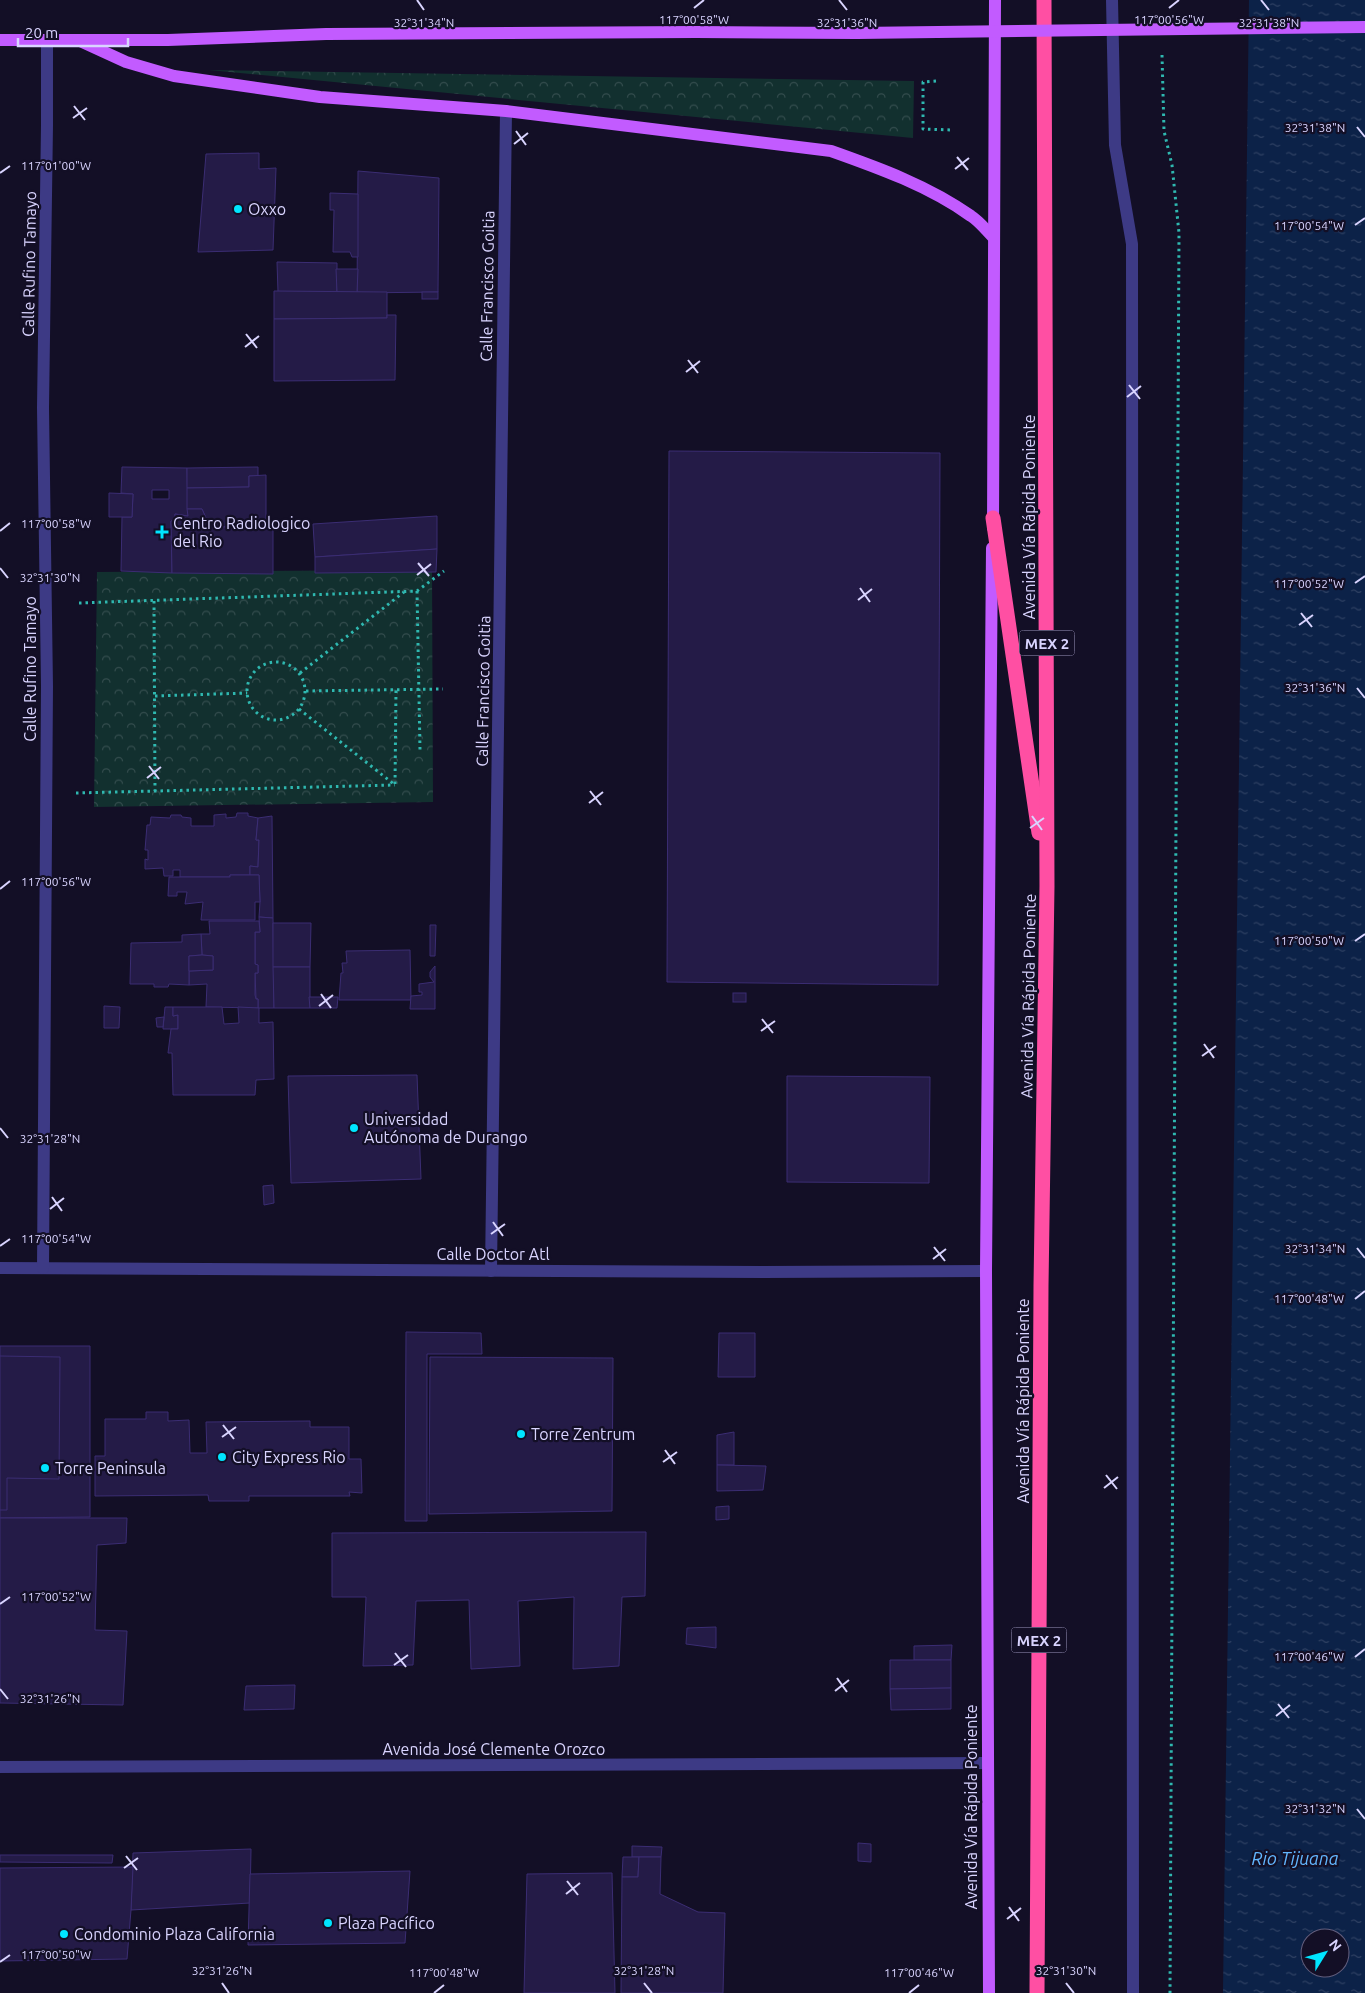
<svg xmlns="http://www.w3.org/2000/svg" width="1365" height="1993" viewBox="0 0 1365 1993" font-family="Ubuntu,sans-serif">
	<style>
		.park { fill: url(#park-crowns) }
		.water { fill: url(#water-ripples); fill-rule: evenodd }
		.building { fill: #241b47; stroke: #3b2d73; fill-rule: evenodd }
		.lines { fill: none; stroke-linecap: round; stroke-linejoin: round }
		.path { stroke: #2fb8b0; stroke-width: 3; stroke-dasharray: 2.5 4; stroke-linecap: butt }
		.minor { stroke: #3d3a85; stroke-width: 12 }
		.major { stroke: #c25bff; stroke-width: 12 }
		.highway { stroke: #ff4fa3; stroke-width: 15 }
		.major-bridge { stroke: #c25bff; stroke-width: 12 }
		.ticks { fill: none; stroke: #d9d4ff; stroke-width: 2 }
		.poi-dot { fill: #00e5ff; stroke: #130f26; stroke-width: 2 }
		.labels { text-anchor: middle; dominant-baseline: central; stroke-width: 4.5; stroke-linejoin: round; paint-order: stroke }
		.shield { fill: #130f26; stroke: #9e99be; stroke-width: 1 }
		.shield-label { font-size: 15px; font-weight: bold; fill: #d9d4ff }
		.poi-label { font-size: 16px; fill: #d9d4ff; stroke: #130f26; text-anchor: start }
		.street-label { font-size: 16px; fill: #d9d4ff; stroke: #130f26 }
		.water-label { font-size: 18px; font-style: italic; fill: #62b6ff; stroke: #130f26 }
		.ticks-label { font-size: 12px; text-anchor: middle; fill: #d9d4ff; stroke: #130f26; stroke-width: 4.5; stroke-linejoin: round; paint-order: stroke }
	</style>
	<defs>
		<pattern id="park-crowns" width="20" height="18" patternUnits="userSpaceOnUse" patternTransform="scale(1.25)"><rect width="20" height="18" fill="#12302f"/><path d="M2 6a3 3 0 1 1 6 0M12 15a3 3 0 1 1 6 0" fill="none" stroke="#344d4e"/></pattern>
		<pattern id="water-ripples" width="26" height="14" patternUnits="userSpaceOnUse" patternTransform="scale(1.25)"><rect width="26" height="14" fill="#0c2248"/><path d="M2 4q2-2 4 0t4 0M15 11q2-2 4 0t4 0" fill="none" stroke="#2f4163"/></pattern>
	</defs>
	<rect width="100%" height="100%" fill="#130f26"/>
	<g class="park">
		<path d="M209 70 914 81 913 138Z"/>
		<path d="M432 570 433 802 94 807 97 572Z"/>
	</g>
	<path class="water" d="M1249 0H1365V1993H1223ZM1310 1938H1340V1968H1310Z"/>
	<g class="building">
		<path d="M259 153V169L276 168 273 250 198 252 206 154Z"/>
		<path d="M358 171 439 178 438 292 357 293Z"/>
		<path d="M330 193 358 194V257H352L350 252H333L334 210H330Z"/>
		<path d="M277 262 337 263V292H278Z"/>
		<path d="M336 269H358L357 293 337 292Z"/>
		<path d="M274 291 387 292V318L274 319Z"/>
		<rect x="422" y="292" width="16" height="7"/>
		<path d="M387 315H396L395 380 274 381V319L387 318Z"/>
		<path d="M669 451 940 453 938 985 667 982Z"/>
		<path d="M122 467 187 468 188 516 175 514V521H171L172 573 121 571 122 517H132L133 494 121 493ZM152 490H169V499H152Z"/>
		<path d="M258 467V476H249V487L187 488V468Z"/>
		<path d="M266 475V527H210L202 509H187V488L249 487V476Z"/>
		<path d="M109 493 133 494 132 517H109Z"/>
		<path d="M187 509H202L210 527H273V574L172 573 171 521H175V514L188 516Z"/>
		<path d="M437 516V549L315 557 313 524Z"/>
		<path d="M437 549 436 572 315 573V557Z"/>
		<path d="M237 813H248V816L258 818 256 840H259L258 867 250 866V875H230V877H180V870H173V876H164L163 868 145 869V859L148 860V850H145L147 825H150L151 817 170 818 171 815H181L182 817 191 818V826H214V815L226 814V818L236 817Z"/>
		<path d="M272 816 273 918 259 917 260 902 259 875H250V866L258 867 259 840H256L258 818Z"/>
		<path d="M230 875H259L260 902H255V920H201L203 902 185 904 187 892H177V896H168L169 877H230Z"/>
		<path d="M259 917 273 918 274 1008H258V999H256L255 973H258V965L255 964V932H260Z"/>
		<path d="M209 921H259L260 932H255V964L258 965V973H255V995L256 999H258V1008L206 1007 207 984 189 985V971L213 970V956L202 955 201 934H210Z"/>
		<path d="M273 923H311L310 967H273Z"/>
		<path d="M430 925H436L435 956H430Z"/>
		<path d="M201 934 202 955 189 956V985L169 984 168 987H154V984H130L131 943 182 942V935Z"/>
		<path d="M410 950 411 1000H339L341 973H343L342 963H347L346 951Z"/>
		<path d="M202 955 213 956V970L189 971V956Z"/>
		<path d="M435 966V1009H410L411 996 422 995V992H419V984L434 982 430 977V972Z"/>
		<path d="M273 967H310V1008H274Z"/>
		<rect x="733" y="993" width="13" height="9"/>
		<path d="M309 997H338L337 1008H310Z"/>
		<path d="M104 1006 120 1007 119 1028H104Z"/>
		<path d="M165 1007H173V1016L178 1015V1029H163Z"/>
		<path d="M173 1007H222L224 1024 239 1023 238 1007 259 1008V1023L273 1022 274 1079 256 1080 255 1095H173L172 1053H168L171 1029H178V1015L173 1016Z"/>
		<path d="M164 1017 163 1027H157L156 1018Z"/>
		<path d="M417 1075 421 1179 291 1183 288 1076Z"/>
		<path d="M787 1076 930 1077 929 1183 787 1182Z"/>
		<path d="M273 1185 274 1203 264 1205 263 1186Z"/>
		<path d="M406 1332 481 1333 482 1354H427V1521H405Z"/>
		<path d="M719 1333H755V1377H718Z"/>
		<path d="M0 1346H90V1517L0 1518Z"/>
		<path d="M0 1356 60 1357 59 1479 7 1478V1510H0Z"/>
		<path d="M430 1357 613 1358 612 1511 429 1514Z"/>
		<path d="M146 1412H168V1421L189 1420 190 1453H207L206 1422 310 1421V1427H349V1459H361L362 1493 349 1492 350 1496H249V1501H209L208 1495 95 1496V1456H105V1419H146Z"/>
		<path d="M734 1432V1465H717V1435Z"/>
		<path d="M717 1465 766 1466 763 1490 717 1491Z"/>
		<path d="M729 1506V1519L716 1520V1507Z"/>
		<path d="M0 1518H127L126 1543 97 1545 95 1630 127 1631 123 1705 0 1703Z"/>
		<path d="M646 1532 645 1596 622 1597 619 1666 573 1669 574 1597 518 1601 520 1666 471 1669 469 1600 416 1601 413 1665 363 1666 366 1597H332V1533Z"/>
		<path d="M716 1627V1648L686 1644 687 1628Z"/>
		<path d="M952 1645 951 1660H914V1646Z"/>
		<path d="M890 1660H951V1688L890 1689Z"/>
		<path d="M295 1685 294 1709 244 1710 246 1686Z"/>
		<path d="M951 1688V1709L891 1710 890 1689Z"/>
		<path d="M858 1843 871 1844V1862L858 1861Z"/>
		<path d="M632 1846 662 1847 661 1857H632Z"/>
		<path d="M251 1849 250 1903 131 1910 133 1853Z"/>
		<path d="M0 1855H113L112 1863 0 1862Z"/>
		<path d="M623 1857H639L638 1877H622Z"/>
		<path d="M639 1857H661L660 1894 698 1912 725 1913 723 1993H621L622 1877H638Z"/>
		<path d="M133 1867 131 1910 127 1959 0 1961V1868Z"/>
		<path d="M410 1871 405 1943 248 1945 250 1874Z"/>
		<path d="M612 1873 615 1993H524L527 1874Z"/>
	</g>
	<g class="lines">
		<g class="path">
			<path d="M1162 55 1164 131 1172 165 1179 233 1170 1993"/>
			<path d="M936 81 923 82V129L953 130"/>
			<path d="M417 591 420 750"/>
			<path d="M154 601 155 791"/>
			<path d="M79 603 417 591 444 571"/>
			<circle cx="276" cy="691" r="29"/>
			<path d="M300 673 404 592"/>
			<path d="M306 691 443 689"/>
			<path d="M155 696 247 693"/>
			<path d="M299 709 395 785 396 689"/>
			<path d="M76 793 395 785"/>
		</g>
		<g class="minor">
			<path d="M1112 0 1115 145 1132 244 1133 1993"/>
			<path d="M0 1268 761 1272 986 1271"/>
			<path d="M43 1268 47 686 43 408 47 125V40"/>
			<path d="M491 1271 506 111"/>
			<path d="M0 1767 988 1763"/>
		</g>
		<g class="major">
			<path d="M0 40H168L326 34 696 32 857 33"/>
			<path d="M78 40 126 62 174 76 320 97 506 111 831 151C879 168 929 186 971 216 979 221 986 230 993 237"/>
			<path d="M993 528 995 0"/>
			<path d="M989 1993 986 1271 992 548"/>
		</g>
		<g class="highway">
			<path d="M993 518 1039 833"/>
			<path d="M1037 1993 1041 1286 1047 886 1044 0"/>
		</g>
		<path class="major-bridge" d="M857 33 1365 27"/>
	</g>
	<path class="ticks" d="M417 0 424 10M839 0 847 10M1261 0 1269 10M694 8 704 0M1169 8 1179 0M74 106 85 120M73 118 87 108M1357 127 1365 137M516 131 526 145M514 144 528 133M957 157 968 170M955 169 969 158M0 173 10 166M1355 225 1365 218M246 334 257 348M245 347 259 336M688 360 698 373M686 372 700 361M1129 385 1140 399M1127 397 1141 386M0 531 10 523M418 563 429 576M0 568 8 578M417 575 431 564M1355 583 1365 576M860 588 870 602M858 600 872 589M1301 613 1312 627M1299 625 1313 615M1357 688 1365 698M149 766 159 779M147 778 161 767M590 791 601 805M589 803 603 792M1032 816 1042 830M1030 828 1044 818M0 889 10 881M1355 941 1365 934M321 994 331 1008M319 1006 333 995M762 1019 773 1033M761 1031 775 1021M1204 1044 1214 1058M1202 1056 1216 1046M0 1128 8 1138M52 1197 62 1211M50 1209 64 1198M493 1222 503 1236M491 1234 505 1224M0 1246 10 1239M934 1247 945 1261M1357 1248 1365 1258M933 1259 946 1249M1355 1299 1365 1291M223 1425 234 1439M222 1437 236 1427M665 1450 675 1464M663 1462 677 1452M1106 1475 1117 1489M1104 1488 1118 1477M0 1604 10 1597M395 1653 406 1667M1355 1657 1365 1649M394 1665 408 1655M837 1678 847 1692M0 1689 8 1699M835 1691 849 1680M1278 1704 1289 1718M1276 1716 1290 1705M1357 1809 1365 1819M126 1856 137 1870M124 1868 138 1858M567 1881 578 1895M566 1894 580 1883M1009 1907 1019 1921M1007 1919 1021 1908M0 1962 10 1955M222 1983 229 1993M644 1983 652 1993M1066 1983 1074 1993M434 1993 444 1985M909 1993 919 1985"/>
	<g class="poi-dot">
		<circle cx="238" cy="209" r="5"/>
		<path d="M159.5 524.5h5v5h5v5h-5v5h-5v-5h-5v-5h5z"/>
		<circle cx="354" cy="1128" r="5"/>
		<circle cx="521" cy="1434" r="5"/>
		<circle cx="222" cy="1457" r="5"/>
		<circle cx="45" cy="1468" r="5"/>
		<circle cx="328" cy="1923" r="5"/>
		<circle cx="64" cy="1934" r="5"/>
	</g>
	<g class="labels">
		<g class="shield">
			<rect x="1019.5" y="630.5" width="55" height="25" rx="4"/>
			<rect x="1011.5" y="1627.5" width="55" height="25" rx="4"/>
		</g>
		<g class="shield-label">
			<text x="1047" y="643">MEX 2</text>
			<text x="1039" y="1640">MEX 2</text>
		</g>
		<g class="poi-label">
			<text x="248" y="209">Oxxo</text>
			<text x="173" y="523">Centro Radiologico<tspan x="173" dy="18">del Rio</tspan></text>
			<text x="364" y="1119">Universidad<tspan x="364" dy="18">Autónoma de Durango</tspan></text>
			<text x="531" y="1434">Torre Zentrum</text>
			<text x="232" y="1457">City Express Rio</text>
			<text x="55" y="1468">Torre Peninsula</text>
			<text x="338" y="1923">Plaza Pacífico</text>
			<text x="74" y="1934">Condominio Plaza California</text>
		</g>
		<g class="street-label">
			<text transform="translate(29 264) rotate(-89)">Calle Rufino Tamayo</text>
			<text transform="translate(487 286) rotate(-89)">Calle Francisco Goitia</text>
			<text transform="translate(1029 517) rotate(-90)">Avenida Vía Rápida Poniente</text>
			<text transform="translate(30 669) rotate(-90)">Calle Rufino Tamayo</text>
			<text transform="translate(483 691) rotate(-89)">Calle Francisco Goitia</text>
			<text transform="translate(1028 996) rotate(-89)">Avenida Vía Rápida Poniente</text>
			<text x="493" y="1254">Calle Doctor Atl</text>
			<text transform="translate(1023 1401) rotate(-90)">Avenida Vía Rápida Poniente</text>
			<text x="494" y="1749">Avenida José Clemente Orozco</text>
			<text transform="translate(971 1807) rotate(-90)">Avenida Vía Rápida Poniente</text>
		</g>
		<g class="water-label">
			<text x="1295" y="1858">Rio Tijuana</text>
		</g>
	</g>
	<g class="ticks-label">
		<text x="694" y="24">117°00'58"W</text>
		<text x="1169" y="24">117°00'56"W</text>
		<text x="424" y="27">32°31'34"N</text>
		<text x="847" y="27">32°31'36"N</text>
		<text x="1269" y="27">32°31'38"N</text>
		<text x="1315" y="132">32°31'38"N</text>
		<text x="56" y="170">117°01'00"W</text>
		<text x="1309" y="230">117°00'54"W</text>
		<text x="56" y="528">117°00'58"W</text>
		<text x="50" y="582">32°31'30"N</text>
		<text x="1309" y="588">117°00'52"W</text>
		<text x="1315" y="692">32°31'36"N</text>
		<text x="56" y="886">117°00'56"W</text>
		<text x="1309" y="945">117°00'50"W</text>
		<text x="50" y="1143">32°31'28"N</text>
		<text x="56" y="1243">117°00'54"W</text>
		<text x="1315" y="1253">32°31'34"N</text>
		<text x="1309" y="1303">117°00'48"W</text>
		<text x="56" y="1601">117°00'52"W</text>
		<text x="1309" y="1661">117°00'46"W</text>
		<text x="50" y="1703">32°31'26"N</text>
		<text x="1315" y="1813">32°31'32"N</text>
		<text x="56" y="1959">117°00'50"W</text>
		<text x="222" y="1975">32°31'26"N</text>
		<text x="644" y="1975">32°31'28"N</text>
		<text x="1066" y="1975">32°31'30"N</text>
		<text x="444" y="1977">117°00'48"W</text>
		<text x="919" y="1977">117°00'46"W</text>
	</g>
	<g transform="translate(1325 1953) rotate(53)"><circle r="24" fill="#130f26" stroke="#625e7d"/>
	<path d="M0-4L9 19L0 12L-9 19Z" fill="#00e5ff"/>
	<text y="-8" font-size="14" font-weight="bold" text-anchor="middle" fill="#d9d4ff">N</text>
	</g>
	<path d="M18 38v8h110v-8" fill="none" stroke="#d9d4ff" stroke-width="2.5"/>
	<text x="25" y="38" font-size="15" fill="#d9d4ff" stroke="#130f26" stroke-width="4" paint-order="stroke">20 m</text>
</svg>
